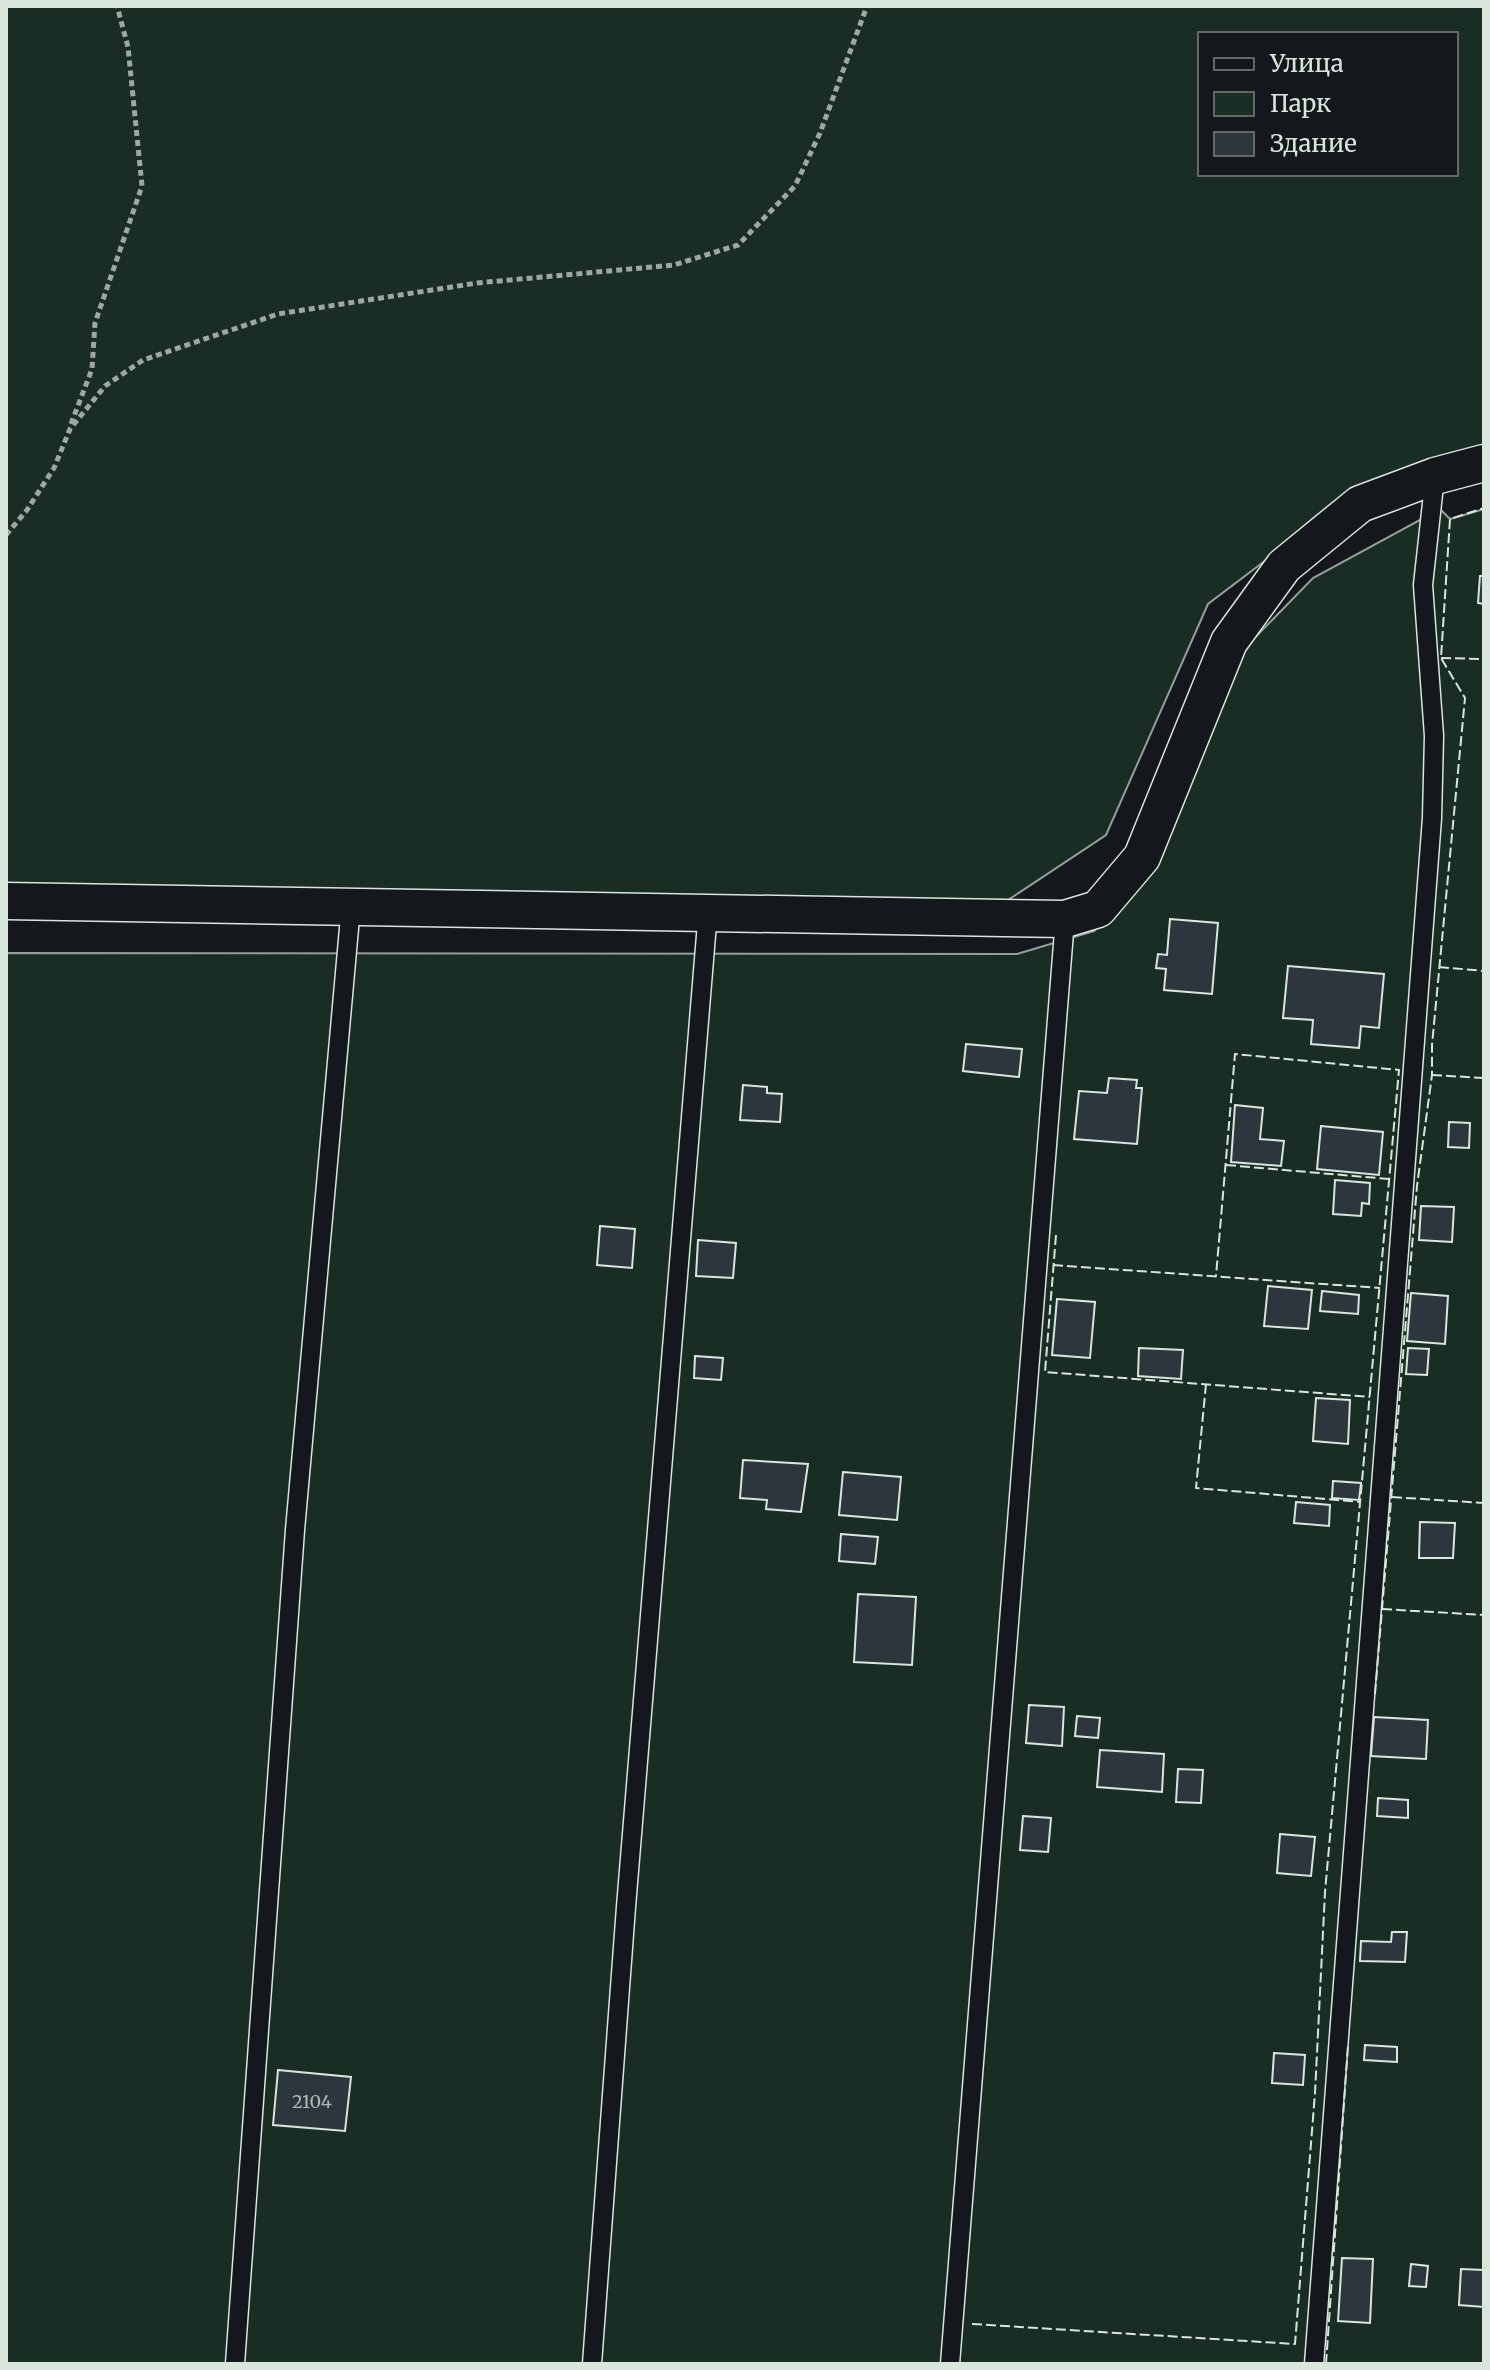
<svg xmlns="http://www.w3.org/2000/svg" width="1490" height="2370" viewBox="0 0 1490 2370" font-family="Merriweather,serif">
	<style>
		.green { fill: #1a2d24; stroke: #939e99; stroke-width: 2; fill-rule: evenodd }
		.building { fill: #2c363c; stroke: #d8e6dc; stroke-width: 2 }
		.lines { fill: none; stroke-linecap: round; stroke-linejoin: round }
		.lane-casing { stroke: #d8e6dc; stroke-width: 21 }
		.street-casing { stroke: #d8e6dc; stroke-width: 39 }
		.path { stroke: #9da8a2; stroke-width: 5; stroke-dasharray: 6 4; stroke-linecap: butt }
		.lane { stroke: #14181c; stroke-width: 18 }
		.street { stroke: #14181c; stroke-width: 36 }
		.fence { stroke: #d8e6dc; stroke-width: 2; stroke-dasharray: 10 4; stroke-linecap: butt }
		.labels { text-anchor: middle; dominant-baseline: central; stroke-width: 6; stroke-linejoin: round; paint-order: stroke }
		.number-label { font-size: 18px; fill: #adbab4 }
	</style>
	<rect width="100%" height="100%" fill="#14181c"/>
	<g class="green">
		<path d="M6 6H1484V451L1366 484 1208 604 1106 835 1008 900 6 890ZM1200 34H1456V174H1200Z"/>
		<path d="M1440 509 1450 519 1484 509V2364H6V953L1017 954 1094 931 1155 864 1241 652 1313 578Z"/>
	</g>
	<g class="building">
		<path d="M1480 576H1484V604L1478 603Z"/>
		<path d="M1170 919 1218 923 1212 994 1164 990 1166 969 1156 968 1158 954 1167 955Z"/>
		<path d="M1288 966 1384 974 1379 1028 1361 1026 1359 1048 1311 1044 1313 1020 1283 1018Z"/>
		<path d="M966 1044 1022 1049 1019 1077 963 1071Z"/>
		<path d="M1109 1078 1137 1080 1136 1088H1142L1137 1144 1074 1139 1079 1091 1107 1093Z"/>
		<path d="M743 1085 767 1087V1093L782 1094 780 1122 740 1120Z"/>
		<path d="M1235 1105 1263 1108 1260 1139 1284 1141 1281 1166 1231 1162Z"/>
		<path d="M1449 1122 1470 1123 1469 1148 1448 1147Z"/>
		<path d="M1321 1126 1383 1132 1379 1175 1317 1169Z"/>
		<path d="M1335 1180 1370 1183 1369 1204 1362 1203 1361 1216 1333 1214Z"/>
		<path d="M1421 1206 1454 1207 1452 1242 1419 1240Z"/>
		<path d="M600 1226 635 1229 632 1268 597 1265Z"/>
		<path d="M698 1240 736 1243 733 1278 696 1276Z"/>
		<path d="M1268 1286 1312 1290 1308 1329 1264 1326Z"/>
		<path d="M1322 1291 1359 1295 1358 1314 1320 1311Z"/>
		<path d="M1411 1293 1448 1296 1445 1344 1407 1341Z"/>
		<path d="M1057 1299 1095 1302 1090 1358 1052 1355Z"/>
		<path d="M1139 1348 1183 1350 1181 1379 1138 1376Z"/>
		<path d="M1408 1348 1429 1349 1427 1375 1406 1374Z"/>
		<path d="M695 1356 723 1358 721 1380 694 1378Z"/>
		<path d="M1316 1398 1350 1400 1348 1444 1313 1441Z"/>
		<path d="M743 1460 808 1464 801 1512 766 1509 767 1500 740 1498Z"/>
		<path d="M843 1472 901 1477 897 1520 839 1515Z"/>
		<path d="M1333 1481 1361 1483 1359 1500 1332 1498Z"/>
		<path d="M1296 1502 1330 1505 1329 1526 1294 1523Z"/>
		<path d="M1420 1522 1455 1523 1453 1558H1419Z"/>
		<path d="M841 1534 878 1537 875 1564 839 1561Z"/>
		<path d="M858 1594 916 1597 912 1665 854 1662Z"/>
		<path d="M1029 1705 1064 1707 1062 1746 1026 1743Z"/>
		<path d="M1077 1716 1100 1718 1098 1738 1075 1736Z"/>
		<path d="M1374 1717 1428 1720 1426 1759 1371 1756Z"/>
		<path d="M1100 1750 1164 1754 1162 1792 1097 1787Z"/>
		<path d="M1178 1769 1203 1770 1201 1803 1176 1802Z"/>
		<path d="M1378 1798 1408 1800V1818L1377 1816Z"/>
		<path d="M1023 1816 1051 1818 1048 1852 1020 1850Z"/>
		<path d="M1280 1834 1315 1837 1311 1876 1277 1873Z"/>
		<path d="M1392 1932H1407L1405 1962 1360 1961 1361 1941 1391 1942Z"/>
		<path d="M1365 2045 1397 2047V2062L1364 2060Z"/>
		<path d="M1274 2053 1305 2055 1303 2085 1272 2083Z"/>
		<path d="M278 2070 351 2077 345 2131 273 2125Z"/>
		<path d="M1342 2258 1373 2259 1370 2323 1338 2321Z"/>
		<path d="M1411 2264 1428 2266 1426 2287 1409 2286Z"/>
		<path d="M1461 2269 1484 2270V2307L1459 2305Z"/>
	</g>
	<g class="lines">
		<defs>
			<g id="lane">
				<path d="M235 2364 295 1530 351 906"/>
				<path d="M592 2364 626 1907 708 911"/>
				<path d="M950 2364 1065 919"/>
				<path d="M1314 2364 1432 818 1434 736 1423 585 1435 476"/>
			</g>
			<path id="street" d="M6 901 1065 919 1098 909 1142 857 1229 642 1284 566 1360 504 1435 476 1484 463"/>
		</defs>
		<use href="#lane" class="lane-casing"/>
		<use href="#street" class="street-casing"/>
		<g class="path">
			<path d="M71 424 92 369 95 323 142 186 128 47 117 6"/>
			<path d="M6 535 27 510 54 468 70 429 105 386 143 360 278 314 477 283 674 265 738 245 795 186 820 133 867 6"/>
		</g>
		<use href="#lane" class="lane"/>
		<use href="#street" class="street"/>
		<g class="fence">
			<path d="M1441 658 1484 659"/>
			<path d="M1439 967 1484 971"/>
			<path d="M1432 1075 1484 1078"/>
			<path d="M1226 1165 1389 1179"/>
			<path d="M1056 1235 1045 1372 1370 1397"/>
			<path d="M1053 1265 1380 1288"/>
			<path d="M1206 1384 1196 1488 1361 1502"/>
			<path d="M1392 1497 1484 1503"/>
			<path d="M1382 1609 1484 1615"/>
			<path d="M1375 1694 1417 1186 1432 1075V1045L1465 698 1441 658 1450 519 1484 508"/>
			<path d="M972 2324 1295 2344 1315 2093 1325 1892 1399 1070 1235 1054 1216 1276"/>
			<path d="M1326 2364 1348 2045"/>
		</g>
	</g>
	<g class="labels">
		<g class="number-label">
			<text x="312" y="2101">2104</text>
		</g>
	</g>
	<rect width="1490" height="2370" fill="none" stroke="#d8e6dc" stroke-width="16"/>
	<rect x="1198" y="32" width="260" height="144" fill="#14181c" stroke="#626a69" stroke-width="2"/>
	<rect x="1214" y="58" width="40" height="12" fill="#14181c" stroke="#626a69" stroke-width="2"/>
	<text x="1270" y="72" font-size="24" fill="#d8e6dc">Улица</text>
	<rect x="1214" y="92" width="40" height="24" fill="#1a2d24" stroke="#626a69" stroke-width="2"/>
	<text x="1270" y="112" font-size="24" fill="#d8e6dc">Парк</text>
	<rect x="1214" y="132" width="40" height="24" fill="#2c363c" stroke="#626a69" stroke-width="2"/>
	<text x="1270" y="152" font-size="24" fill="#d8e6dc">Здание</text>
</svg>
